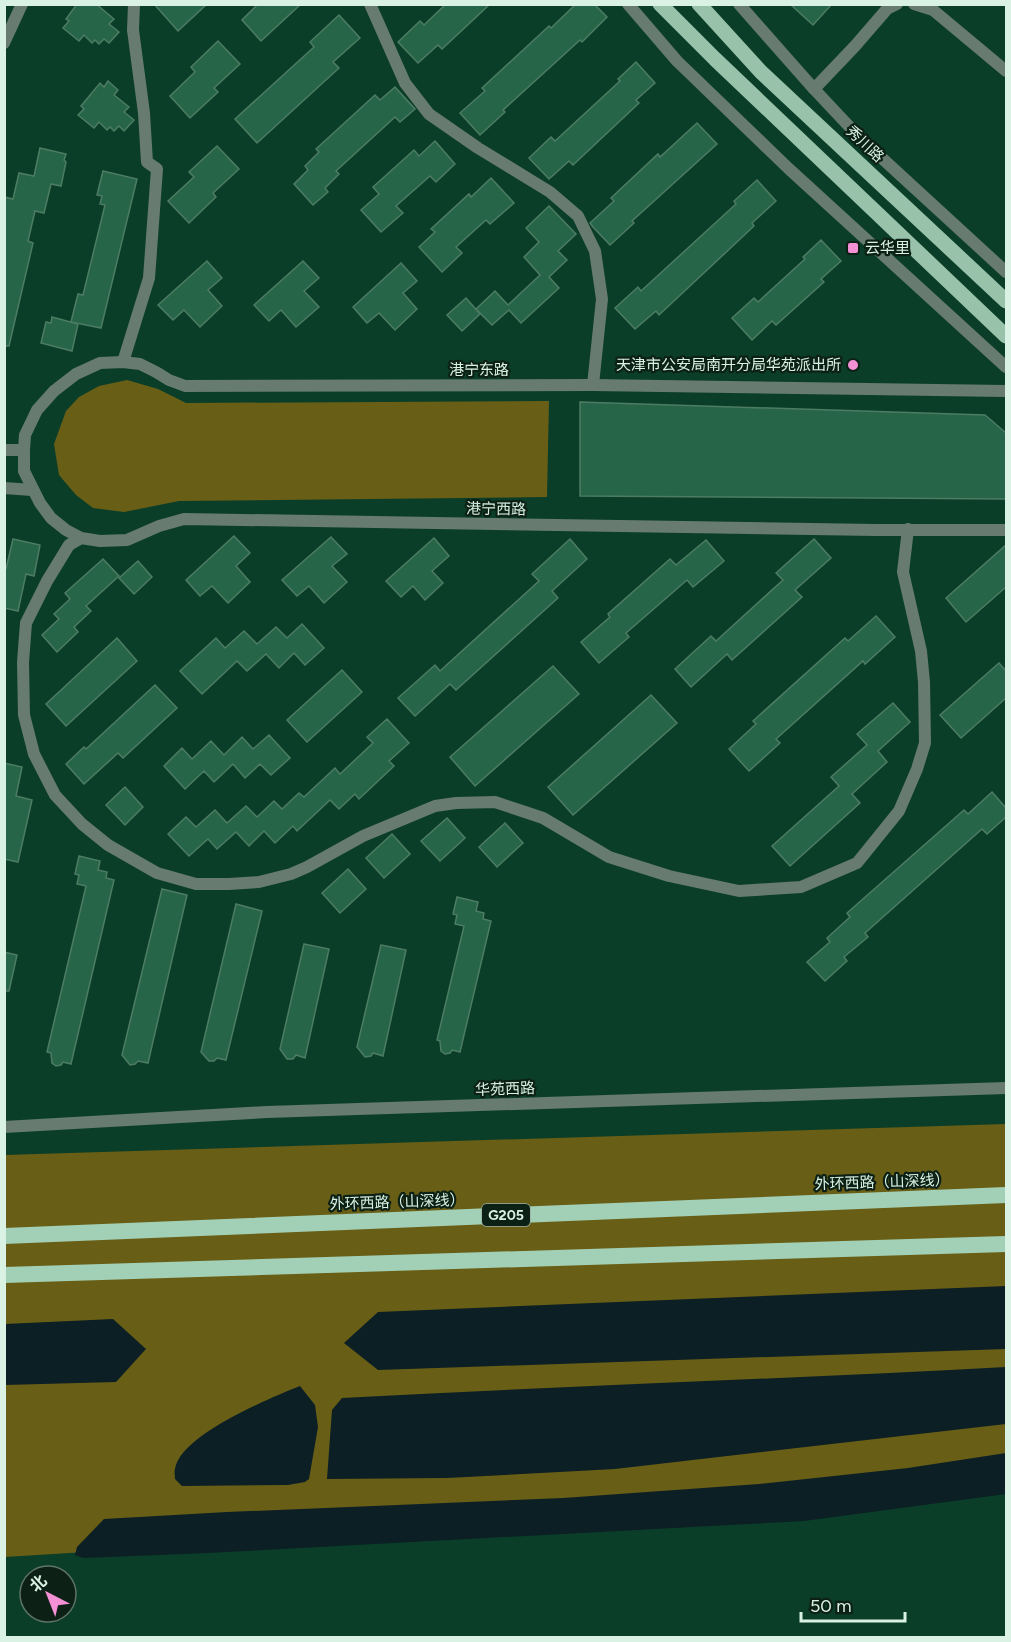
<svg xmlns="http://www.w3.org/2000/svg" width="1011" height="1642" viewBox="0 0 1011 1642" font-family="Figtree,'Noto Sans SC',sans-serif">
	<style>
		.green { fill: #695e16 }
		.water { fill: #0c1f25 }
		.building { fill: #276548; stroke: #4d7c63; stroke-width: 1.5 }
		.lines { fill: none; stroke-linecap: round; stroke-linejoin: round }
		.minor { stroke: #677b70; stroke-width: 12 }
		.tertiary { stroke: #677b70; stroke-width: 12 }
		.primary { stroke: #98c2aa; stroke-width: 15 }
		.trunk { stroke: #a2d0b6; stroke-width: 16 }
		.poi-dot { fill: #f491d4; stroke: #0c2016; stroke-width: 2 }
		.labels { text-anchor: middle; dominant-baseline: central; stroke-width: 4.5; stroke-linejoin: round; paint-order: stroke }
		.shield { fill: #0c2016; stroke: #9cb3a6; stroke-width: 1.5 }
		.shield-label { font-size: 14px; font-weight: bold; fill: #d9f2e3 }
		.street-label { font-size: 15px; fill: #d9f2e3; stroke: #0c2016 }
		.poi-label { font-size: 15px; fill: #d9f2e3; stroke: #0c2016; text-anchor: start }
	</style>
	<rect width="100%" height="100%" fill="#0b3e28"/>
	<g class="green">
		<path d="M127 380 158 389 186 403 549 401 547 497 179 501 124 512 93 508 76 495 59 475 54 444 66 411 79 397 99 386Z"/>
		<path d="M1006 1124V1483L875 1503 5 1557V1155Z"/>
	</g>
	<g class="water">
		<path d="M1006 1286V1349L378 1370 344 1343 378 1312Z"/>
		<path d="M113 1319 146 1349 116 1382 5 1385V1324Z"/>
		<path d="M1006 1367V1424L615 1469 447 1478 327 1479 332 1410 342 1398C563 1386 785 1379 1006 1367Z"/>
		<path d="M300 1386 315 1405 318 1427 309 1479 305 1482 288 1485 182 1486 175 1479C175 1475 174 1472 175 1469 180 1435 270 1398 300 1386Z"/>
		<path d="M1006 1453V1494L804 1521 208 1553 83 1558 75 1555 77 1547 104 1519 227 1512 563 1498 759 1484 908 1468Z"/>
	</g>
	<g class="building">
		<path d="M77 4H96L114 19 109 24 119 32 109 43 104 39 99 44 95 40 92 43 84 35 79 41 63 28 69 21 66 19Z"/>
		<path d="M154 4H207L178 31Z"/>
		<path d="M258 4H301L261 41 242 20Z"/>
		<path d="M446 4H490L442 49 438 45 418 63 398 42 420 21 424 25Z"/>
		<path d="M576 4H594L607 17 582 42 580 40 503 110 505 112 480 135 460 113 485 91 482 88 549 26 551 28Z"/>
		<path d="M790 4H832L813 25Z"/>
		<path d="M339 15 360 38 333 62 339 68 257 143 235 119 314 47 310 42Z"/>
		<path d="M218 41 240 64 214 88 218 92 190 118 170 96 195 72 191 67Z"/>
		<path d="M636 62 655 83 636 100 639 103 573 165 569 161 549 179 529 158 551 137 555 141 620 81 618 79Z"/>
		<path d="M108 81 118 90 114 95 129 107 124 112 134 120 124 131 119 126 114 131 110 127 107 130 99 122 94 128 78 115 84 109 81 106 100 83 104 87Z"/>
		<path d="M395 87 415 109 400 122 395 117 336 171 339 174 325 188 328 192 313 205 294 184 308 170 305 166 319 152 316 149 375 95 380 100Z"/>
		<path d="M697 123 717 144 632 221 634 223 610 245 593 227 590 223 614 201 611 198 658 154 660 157Z"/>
		<path d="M435 141 455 164 436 182 430 176 396 206 403 213 381 232 361 210 379 194 373 187 414 150 419 156Z"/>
		<path d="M217 146 239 169 213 193 216 197 189 223 168 201 194 177 189 172Z"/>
		<path d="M40 148 66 154 64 160 66 162 61 186 51 184 44 213 35 211 28 241 33 243 9 346H4V197L13 199 19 173 34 176Z"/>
		<path d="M103 171 137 179 101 328 71 322 78 294 83 295 105 205 100 204 102 196 97 195Z"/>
		<path d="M491 178 514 203 490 224 486 220 456 247 462 253 442 272 419 247 435 232 431 229 469 194 471 197Z"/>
		<path d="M757 180 776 201 752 223 754 226 659 315 656 311 635 329 615 308 638 287 641 291 736 204 734 201Z"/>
		<path d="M549 206 576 234 558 251 567 260 549 277 559 288 521 323 509 310 492 325 476 309 495 291 508 305 540 275 524 257 539 242 526 228Z"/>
		<path d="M821 240 841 261 821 279 824 282 776 325 772 321 752 340 732 318 754 298 758 302 805 259 803 257Z"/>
		<path d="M207 261 222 278 208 290 222 306 200 327 184 310 173 320 158 305Z"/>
		<path d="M303 261 319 278 304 291 319 307 296 327 281 310 269 321 254 305Z"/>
		<path d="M401 263 417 281 403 293 417 309 395 330 379 313 367 323 353 307Z"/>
		<path d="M466 298 480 314 462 331 447 315Z"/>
		<path d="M52 317 78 324 72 351 41 343 46 322 51 323Z"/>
		<path d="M580 402 985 415 1006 433V499L580 496Z"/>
		<path d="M234 536 250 553 236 566 250 582 228 603 212 586 200 596 186 580Z"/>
		<path d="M331 537 347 554 332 566 347 582 324 603 309 586 297 596 282 580Z"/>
		<path d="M434 538 449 556 432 571 443 583 425 600 413 586 401 597 386 581Z"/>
		<path d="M13 539 40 545 34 576 26 574 18 611 4 608V569H6Z"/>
		<path d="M570 539 587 559 552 591 558 598 456 690 450 684 415 716 398 698 435 665 440 671 539 581 532 574Z"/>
		<path d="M814 539 831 558 795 590 802 597 732 660 727 654 691 687 675 669 711 636 716 641 783 580 776 573Z"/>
		<path d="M706 540 724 561 693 587 687 580 626 633 629 637 599 663 581 642 610 617 608 614 670 559 676 565Z"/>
		<path d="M1006 545V587L966 622 946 598Z"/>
		<path d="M103 559 119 576 86 606 91 611 74 627 78 632 57 652 42 635 59 619 54 614 70 599 65 593Z"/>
		<path d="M138 561 152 577 134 594 119 578Z"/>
		<path d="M876 616 895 637 865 664 863 661 776 739 780 743 749 771 729 749 756 724 753 721 845 638 848 641Z"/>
		<path d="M302 624 324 648 305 665 294 653 279 668 266 654 247 671 237 661 202 694 180 671 216 638 225 648 244 631 257 644 276 627 287 638Z"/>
		<path d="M117 638 137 661 66 726 46 704Z"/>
		<path d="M999 663 1006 671V698L961 738 940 715Z"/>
		<path d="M553 666 579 694 475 786 450 757Z"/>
		<path d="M342 670 362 692 307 742 287 720Z"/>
		<path d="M155 685 177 708 123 758 118 753 84 784 66 764 84 747 86 749Z"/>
		<path d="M651 695 677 723 573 815 548 787Z"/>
		<path d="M893 703 910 722 878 751 887 762 852 794 860 803 790 866 772 846 839 786 831 777 867 745 857 734Z"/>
		<path d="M387 719 409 743 389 761 394 766 359 799 355 794 339 809 330 800 297 831 293 826 275 843 264 831 249 846 236 832 217 849 208 839 189 856 168 834 186 817 196 827 215 810 227 823 246 806 257 817 274 801 282 809 299 793 304 797 335 768 340 774 373 743 367 737Z"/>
		<path d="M269 735 290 758 271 775 260 764 245 778 233 764 214 782 204 771 185 789 164 766 182 748 192 759 211 741 224 755 242 737 253 749Z"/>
		<path d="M4 763 22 767 16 796 32 800 18 862 4 859Z"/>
		<path d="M125 787 143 807 125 825 106 805Z"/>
		<path d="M992 792 1006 808V817L987 834 982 829 865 933 868 937 844 957 847 961 825 981 807 962 830 942 827 938 850 917 847 913 964 810 968 814Z"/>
		<path d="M447 818 465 838 440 861 421 841Z"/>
		<path d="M505 823 523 843 497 867 479 847Z"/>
		<path d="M392 834 410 854 384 878 366 858Z"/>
		<path d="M79 856 100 861 98 870 107 872 106 878 114 880 71 1064 63 1062 61 1065 56 1066 52 1063 51 1053 47 1052 86 886 77 884 79 875 75 874Z"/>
		<path d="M348 869 366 889 340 913 322 893Z"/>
		<path d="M162 889 187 895 148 1063 138 1061 135 1064 130 1065 122 1055Z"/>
		<path d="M457 897 478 902 476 911 484 913 483 919 491 921 460 1052 452 1050 450 1053 445 1054 441 1051 440 1041 437 1040 464 926 455 924 457 915 453 914Z"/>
		<path d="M236 904 262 911 226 1060 217 1058 214 1061H209L201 1052Z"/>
		<path d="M304 944 329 949 305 1058 296 1055 293 1059H287L280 1049Z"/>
		<path d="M381 945 406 950 383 1056 373 1053 371 1056 365 1057 357 1047Z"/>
		<path d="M4 952 17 955 9 991H4Z"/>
	</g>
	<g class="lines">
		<g class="minor">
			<path d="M370 4 405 83 429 114 478 148 550 192 578 216 595 251 602 299 593 385"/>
			<path d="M628 4 677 61 788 168 1006 367"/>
			<path d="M739 4 814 89 860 138 1006 272"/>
			<path d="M914 4 933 10 1006 71"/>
			<path d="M814 89 855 46 887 9 897 4"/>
			<path d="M123 362 149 278 157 169 147 162 144 113 133 30 134 4"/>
			<path d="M1006 391 593 385 185 386 169 380 156 372 140 364 123 362 100 363 76 374 54 391 37 410 25 435 24 450V471L40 503 51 518 66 530 81 538 100 541 127 540 159 526 184 519 876 530H1006"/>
			<path d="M4 450H24"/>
			<path d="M4 488 32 490"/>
			<path d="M81 538 69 545 47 581 26 623 23 662 24 715 34 754 55 795 82 824 108 845 157 873 196 884H229L259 882 291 874 307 867 363 836 435 806 456 803 495 802 543 818 609 857 669 876 739 891 801 887 857 863 899 811 917 769 925 743 924 682 921 651 903 572 908 529"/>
		</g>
		<g class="tertiary">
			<path d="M4 43 22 4"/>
			<path d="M4 1127 267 1112 1006 1088"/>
		</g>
		<g class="primary">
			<path d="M660 4 715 59 1006 336"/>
			<path d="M699 4 761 72 1006 301"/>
		</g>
		<g class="trunk">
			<path d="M4 1236 1006 1195"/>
			<path d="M4 1275 1006 1244"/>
		</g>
	</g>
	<g class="poi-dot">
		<rect x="847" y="242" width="12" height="12" rx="3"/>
		<circle cx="853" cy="365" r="6"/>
	</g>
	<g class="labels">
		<rect class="shield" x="482" y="1204" width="48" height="22" rx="4.5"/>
		<g class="shield-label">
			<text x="506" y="1215">G205</text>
		</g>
		<g class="street-label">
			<text transform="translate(865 144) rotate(43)">秀川路</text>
			<text x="479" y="370">港宁东路</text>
			<text transform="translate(496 509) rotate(1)">港宁西路</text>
			<text transform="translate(505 1089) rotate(-2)">华苑西路</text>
			<text transform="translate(882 1182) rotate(-2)">外环西路（山深线）</text>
			<text transform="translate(397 1202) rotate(-2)">外环西路（山深线）</text>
		</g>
		<g class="poi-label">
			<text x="865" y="248">云华里</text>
			<text x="841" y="365" text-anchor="end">天津市公安局南开分局华苑派出所</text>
		</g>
	</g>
	<rect width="1011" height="1642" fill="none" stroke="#d9f2e3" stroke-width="12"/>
	<g transform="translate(48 1594) rotate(318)"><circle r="28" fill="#0c2016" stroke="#5e7468" stroke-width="1.5"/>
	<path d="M0-4.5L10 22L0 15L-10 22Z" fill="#f491d4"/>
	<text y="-9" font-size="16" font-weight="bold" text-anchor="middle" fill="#d9f2e3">北</text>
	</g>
	<path d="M801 1612v9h104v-9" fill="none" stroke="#d9f2e3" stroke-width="3"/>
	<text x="810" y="1612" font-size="18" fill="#d9f2e3" stroke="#0c2016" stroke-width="4.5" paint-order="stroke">50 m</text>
</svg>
